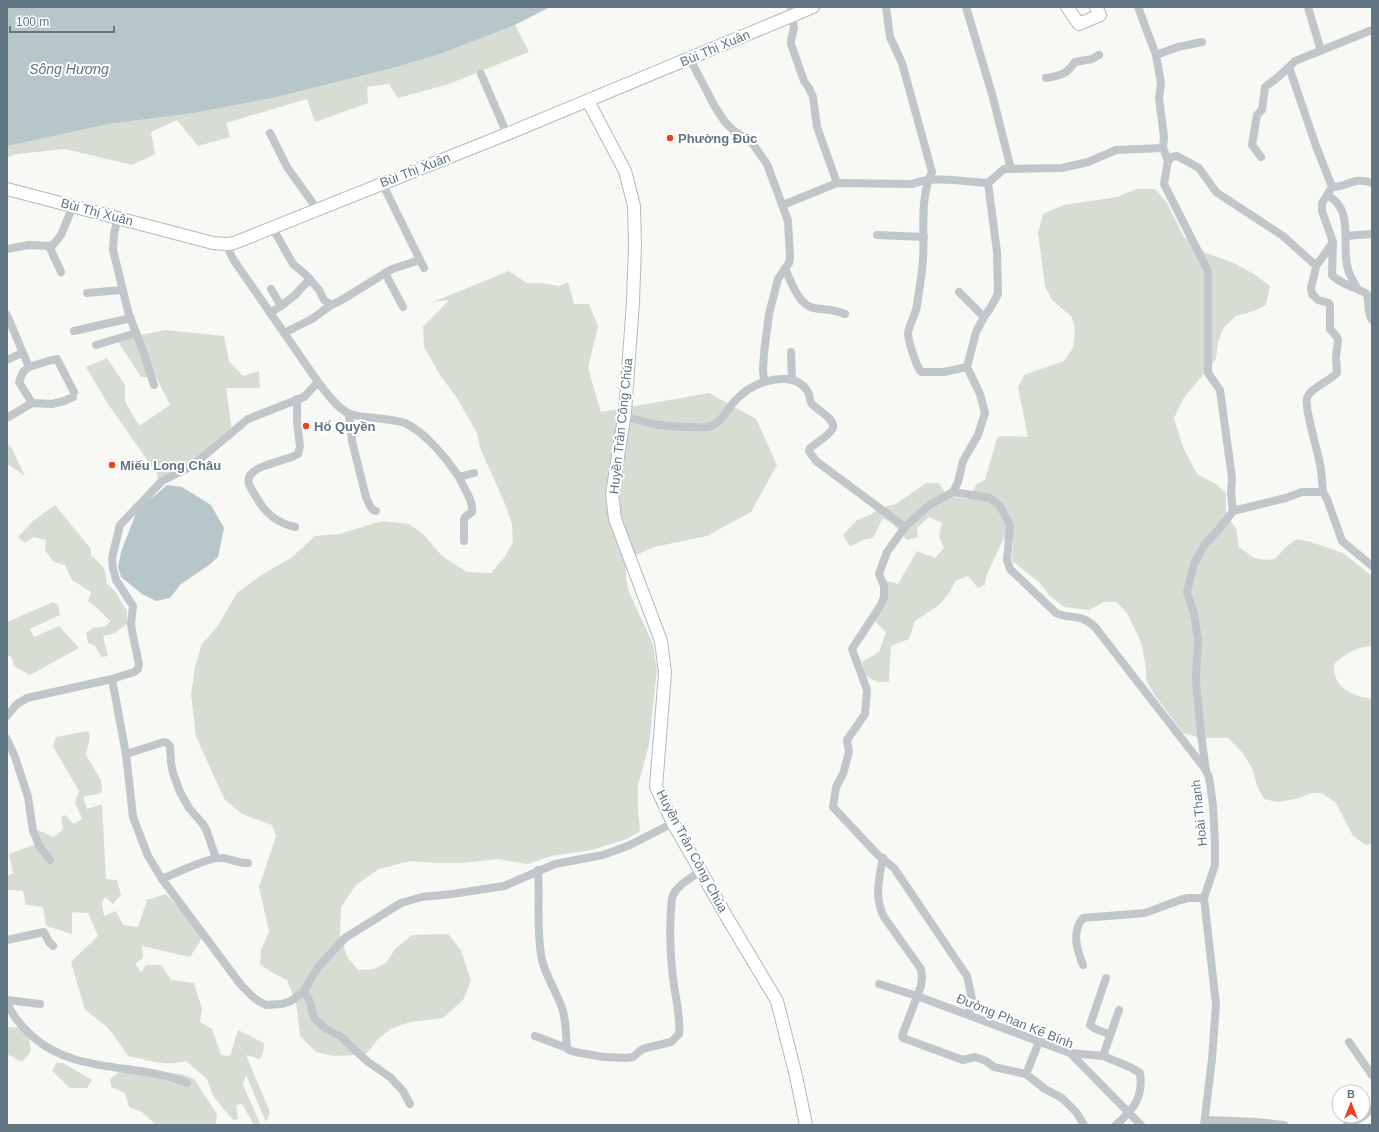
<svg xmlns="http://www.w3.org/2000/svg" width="1379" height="1132" viewBox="0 0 1379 1132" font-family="Arial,sans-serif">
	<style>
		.green { fill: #d8ddd4 }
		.water { fill: #b7c6c9 }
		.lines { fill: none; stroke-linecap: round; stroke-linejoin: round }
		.secondary-casing { stroke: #b2babe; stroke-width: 14 }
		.street { stroke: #c0c6c9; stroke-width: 8 }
		.secondary { stroke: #fff; stroke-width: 12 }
		.poi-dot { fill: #ed4120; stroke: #fff; stroke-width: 1.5 }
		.labels { text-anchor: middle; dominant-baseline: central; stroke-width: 4; stroke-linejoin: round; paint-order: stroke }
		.street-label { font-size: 13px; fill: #617682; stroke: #fff }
		.poi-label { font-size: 13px; font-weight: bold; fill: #617682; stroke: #fff; text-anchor: start }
		.water-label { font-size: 14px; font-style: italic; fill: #5c767c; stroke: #fff }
	</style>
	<rect width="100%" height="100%" fill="#f8f8f5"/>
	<g class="green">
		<path d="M515 25 529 52 449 84 398 98 389 84 367 87 368 103 315 122 307 99 226 123 230 137 198 146 177 120 151 132 155 154 132 165 65 149 17 154 7 157V146L15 144 109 124 194 113 273 98 397 67 443 53Z"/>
		<path d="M1137 189H1155L1167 203 1184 237 1206 253 1234 263 1254 274 1270 286 1266 305 1254 311 1236 316 1224 327 1218 341 1216 359 1183 399 1174 418 1183 447 1197 474 1216 484 1226 493V515L1236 528 1239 547 1254 558 1267 560 1275 559 1287 546 1297 539 1311 542 1343 553 1372 576V646C1356 647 1346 653 1334 664 1332 687 1352 696 1372 699V844L1366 845 1353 836 1336 803 1322 793H1312L1296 799 1278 802 1264 799 1257 786 1252 768 1242 752 1228 738H1200L1183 733 1156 697 1146 680V668L1141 642 1128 615 1117 602H1104L1089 610 1064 607 1049 595 1039 582 1012 561 1013 536H1005L986 576 985 585 978 588 968 576 955 581 950 592 939 605 915 621 909 639 891 646 889 682H877L865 675 862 662 879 652 886 632 875 621 886 605 885 595 880 579 898 584 917 551 935 558 944 548 939 537 942 523 929 517 917 528 918 537 907 540 893 524 883 518 873 538 862 540 850 547 843 535 857 520 872 514 879 508 896 504 926 483H939L947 496 968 499 977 484 985 480 997 438 1003 436 1028 437 1018 387 1024 375 1064 361 1073 348 1075 330 1072 317 1052 300 1045 286 1038 233 1043 214 1064 205 1117 197Z"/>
		<path d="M509 271 527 283H541L559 286 568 282 574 304H589L598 326 588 368 601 412 709 393 756 419 777 465 751 512 707 536 654 547 634 556 626 567V579L629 592 653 644 657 670 649 745 638 785V808L640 831 627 839 592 850 551 856 528 864 498 859 462 863H436L410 861 379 869 356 885 341 907 340 936 348 958 358 970 374 969 387 962 395 949 412 935 448 934 461 950 471 981 463 1000 443 1018 410 1022 391 1029 379 1038 367 1053 355 1055 335 1056 316 1052 300 1036 296 1002 287 980 271 972 260 964 261 950 269 931 259 887 276 836 272 825 242 814 225 800 196 737 191 694 195 667 202 644 217 627 237 593 263 574 291 558 315 536 339 534 382 521 409 524 424 535 442 556 467 572 491 573 504 558 513 542 512 524 505 504 480 448 477 433 457 398 440 375 424 347 423 327 449 300 433 302Z"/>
		<path d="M165 330 224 336 229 361 243 376 259 371 260 388H226L232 431 193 470H187L158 481 157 474 108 404 86 367 107 358 125 385V401L139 426 170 405 156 377H141L117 340Z"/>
		<path d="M10 445 25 476 7 464V447Z"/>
		<path d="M55 505 91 549V556C101 563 108 570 106 583L115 591 127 611V624L115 633 103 636 108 656 102 657 95 646 88 643 86 633 93 628 106 626 110 621 99 610 88 601 91 592 72 580 65 565 54 562 45 551 46 540 34 537 25 543 18 537 33 521Z"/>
		<path d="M53 602 58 605 60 615 30 629 34 637 59 626 79 648 30 675 14 666 12 658 7 654V622Z"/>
		<path d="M88 731 90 737 86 755 101 780 102 793 83 797 87 809 102 804 106 879 117 880 121 895 113 904 105 897 102 902 104 916 116 911 123 925 138 927 147 900 166 894 204 935 190 957 142 946 143 958 135 964 141 972 146 965H161L171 980 194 983 202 1009 200 1022 212 1029 221 1055 230 1056 238 1030 264 1043 263 1054 259 1059 246 1055 270 1112 266 1122 246 1075 243 1085 261 1125H254L242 1104 236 1105 238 1119 233 1120 213 1096 207 1079 186 1061C166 1067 148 1060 128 1056L113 1034 105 1025 85 1010 71 962 98 936 88 913 72 912V934L46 926 43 907 26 905 23 891 7 890V876L13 873 9 854 39 843 35 829 54 837 63 829 61 817 65 815 74 824 82 819 75 803 79 791 53 747 56 737Z"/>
		<path d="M7 1027 24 1028 29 1040 31 1051 22 1062 7 1054Z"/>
		<path d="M56 1063H63L92 1080 87 1088H70L52 1071Z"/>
		<path d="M128 1065 162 1072 181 1074 194 1079 217 1114 216 1125H156L142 1112 129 1107 125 1093 111 1087 110 1079Z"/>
	</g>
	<g class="water">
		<path d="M7 7H550L515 25 443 53 397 67 273 98 194 113 109 124 7 146Z"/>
		<path d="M167 485 182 487 211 505 224 528 218 557 209 565 181 584 170 598 156 601 142 594 121 577 118 567 121 552 137 511Z"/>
	</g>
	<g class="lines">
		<defs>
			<g id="secondary">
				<path d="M1067 7 1079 24 1100 15 1096 7"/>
				<path d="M588 101 625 171 634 206 635 246 633 302 625 412 612 494 615 519 661 641 665 673 656 787 673 823 728 919 777 1001 796 1076 806 1125"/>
				<path d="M7 189 213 243 226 244 234 243 507 134 813 7"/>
			</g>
		</defs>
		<use href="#secondary" class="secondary-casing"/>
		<g class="street">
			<path d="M791 7 794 28 791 40V44L804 81 809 88 813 97 817 127 837 183"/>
			<path d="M886 7 890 37 902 63 932 172C919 199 925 231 923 260 922 275 919 290 917 305 916 315 908 326 908 334 909 344 916 365 921 372H944L967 367"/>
			<path d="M966 7 992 94 1011 169"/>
			<path d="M1138 7 1156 55 1161 83 1159 98 1164 137 1163 148 1168 161 1164 184 1208 271V373L1220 390 1232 478 1231 494 1233 511"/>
			<path d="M1308 7 1321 51"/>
			<path d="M1372 30 1295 61 1289 67 1316 146 1332 187 1322 203V211L1333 242 1332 275C1341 285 1356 287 1367 294 1369 302 1367 314 1372 320"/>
			<path d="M1156 55 1178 47 1202 42"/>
			<path d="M690 59 715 107 725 122 733 130 752 143 767 164 788 221 790 257 789 263 778 279 769 314 764 353 763 370 764 382"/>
			<path d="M481 74 507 134"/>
			<path d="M1046 78C1061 75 1066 75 1075 62L1092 59 1099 55"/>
			<path d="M270 133 287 167 317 209"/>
			<path d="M1261 157 1252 145 1257 115 1262 110 1265 87 1277 78 1289 67"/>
			<path d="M1168 161 1172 157 1177 156 1199 168 1216 192 1283 236 1313 263H1317L1319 262 1333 242"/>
			<path d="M382 183 424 268"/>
			<path d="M1332 187C1349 187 1353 176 1372 183"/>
			<path d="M1327 195C1354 209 1342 241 1347 265 1348 273 1353 281 1357 288"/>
			<path d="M783 205 837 183 912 184C933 175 966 182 988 183L1004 169 1062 168 1088 162 1116 150 1163 148"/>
			<path d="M118 218 114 234 113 250 129 315 141 345 154 385"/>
			<path d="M272 227 293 264 306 275 319 290 324 300 331 305 340 301 392 269 420 260"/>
			<path d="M877 235 924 237"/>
			<path d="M1346 236 1372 234"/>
			<path d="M49 246 61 272"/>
			<path d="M7 249 29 245 49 246 53 245 61 235 73 206"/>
			<path d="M1317 263 1311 288 1312 294 1318 300 1329 303 1330 306V329L1337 337 1338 340 1336 357 1337 373C1331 380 1310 388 1307 398 1304 407 1318 452 1320 464 1322 473 1322 483 1323 492"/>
			<path d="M785 268C790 280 799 306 814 308 826 310 833 309 845 314"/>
			<path d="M385 273 403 307"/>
			<path d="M959 292 984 317"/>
			<path d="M87 293 122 290"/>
			<path d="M281 306 295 295 310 279"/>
			<path d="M270 313 281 306 271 289"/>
			<path d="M7 315 29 367 23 372 19 382 32 403"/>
			<path d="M74 331 131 318"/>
			<path d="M284 333 312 319 331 305"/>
			<path d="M96 345 136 333"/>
			<path d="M791 352 792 380"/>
			<path d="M7 360 22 353"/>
			<path d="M29 367 48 361 57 359 74 392"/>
			<path d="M318 382C326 392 336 407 348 413 358 418 373 417 384 419 391 420 399 421 405 423 425 432 447 459 459 477L474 473"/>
			<path d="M348 413 350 421 352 441 366 497 370 506 373 510 376 511"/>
			<path d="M624 416C650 424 663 427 690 427 696 427 703 428 708 427 720 425 727 410 734 402 747 387 765 379 785 379 794 379 804 384 808 392 810 396 809 400 812 404 817 410 835 418 833 428 831 434 815 444 810 448L809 451 816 461 905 527"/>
			<path d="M7 418 32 403 52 404 64 401 73 397"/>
			<path d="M459 477C463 487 474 501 472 512L465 517 464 520V541"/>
			<path d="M953 492 990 498 1000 506 1010 525 1007 560 1010 569 1056 613C1070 620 1079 612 1095 627L1206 770"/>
			<path d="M1233 511 1286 498 1302 492H1323L1327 499 1342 541 1372 566"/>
			<path d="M295 527C278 523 267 515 258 500 255 495 251 489 249 484 243 465 287 462 298 454L300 447 297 421V399"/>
			<path d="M112 679 126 754 133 817 148 856 162 879 241 985 253 997 260 1002 266 1005 282 1004 291 1001 304 991 318 967 345 938 401 903 422 897 452 894 504 886 555 864 603 855 630 845 673 823"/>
			<path d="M7 716 17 704 27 698 112 679 134 672 138 669 139 664 133 636 131 624 133 606 116 580 113 569 112 558 120 525 162 481 192 466 248 419 304 397 318 382 233 259 226 244"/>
			<path d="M7 739 15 757 28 797 33 831 40 847 50 860"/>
			<path d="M126 754 164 742 167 743 170 746 171 763 173 773 180 792 189 808 202 823 206 829 216 858"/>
			<path d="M883 858C879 878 874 898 884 917L921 969 922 978 921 986 902 1036 903 1038 963 1060 975 1057 986 1061 994 1067 1026 1074 1045 1089 1062 1098 1076 1112 1084 1125"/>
			<path d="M538 870C540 900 536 930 542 960 546 977 558 994 563 1011 566 1023 566 1036 567 1048L569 1050 575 1052 604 1057 627 1058 633 1057 641 1050 646 1048 671 1042 679 1034C681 1016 675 996 673 978 670 952 669 924 672 898 675 886 691 878 701 871"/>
			<path d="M162 879C173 874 210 857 220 858 230 858 236 863 248 863"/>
			<path d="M7 940 44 932 49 942 53 946"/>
			<path d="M1083 965C1077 950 1071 932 1083 918L1145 913 1180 900 1188 898H1204"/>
			<path d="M1106 978 1090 1025C1095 1031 1103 1030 1109 1035"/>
			<path d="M879 984 917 996 1070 1053 1141 1125"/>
			<path d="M304 991 311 1004 312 1012 315 1019 326 1029 340 1036 368 1062 390 1077 403 1091 410 1104"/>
			<path d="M7 1000 40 1004"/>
			<path d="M7 1002C12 1016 21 1026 32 1036 75 1075 137 1062 187 1083"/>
			<path d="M969 1015 972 999 967 976 894 868 877 854 833 807 836 787 843 774 849 752 847 740 865 714 867 690 852 649 881 605 884 597V586L879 574 887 552 905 527 928 506 953 492 958 482 963 461 978 435 985 413 980 394 967 367 976 332 984 317 991 307 998 294 997 252 988 183"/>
			<path d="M535 1036 567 1048"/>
			<path d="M1349 1042 1372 1075"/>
			<path d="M1070 1053 1103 1056 1130 1067 1140 1073C1144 1097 1133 1110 1116 1125"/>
			<path d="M1103 1056 1119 1010"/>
			<path d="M1026 1074 1039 1042"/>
			<path d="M1205 1120 1257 1122 1284 1125"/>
			<path d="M1204 1125 1212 1059 1216 1004 1204 898 1215 865V843L1213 805 1209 777 1206 771 1201 734 1196 680 1198 639 1194 613 1187 592 1194 564 1205 544 1220 528 1233 511"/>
			<path d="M1347 1125 1361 1118 1372 1109"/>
		</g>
		<use href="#secondary" class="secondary"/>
	</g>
	<g class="poi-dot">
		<circle cx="670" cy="138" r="4"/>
		<circle cx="306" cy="426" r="4"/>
		<circle cx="112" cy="465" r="4"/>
	</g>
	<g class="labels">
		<g class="street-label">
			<text transform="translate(715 48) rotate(-23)">Bùi Thị Xuân</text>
			<text transform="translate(415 170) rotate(-21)">Bùi Thị Xuân</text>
			<text transform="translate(97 212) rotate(15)">Bùi Thị Xuân</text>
			<text transform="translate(621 426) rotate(-84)">Huyền Trân Công Chúa</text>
			<text transform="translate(1199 813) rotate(-96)">Hoài Thanh</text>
			<text transform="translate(692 851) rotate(62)">Huyền Trân Công Chúa</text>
			<text transform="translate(1015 1021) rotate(22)">Đường Phan Kế Bính</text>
		</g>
		<g class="poi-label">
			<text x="678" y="138">Phường Đúc</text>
			<text x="314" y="426">Hổ Quyền</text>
			<text x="120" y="465">Miếu Long Châu</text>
		</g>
		<g class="water-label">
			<text x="69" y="69">Sông Hương</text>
		</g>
	</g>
	<rect width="1379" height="1132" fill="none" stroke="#617682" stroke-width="16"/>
	<g transform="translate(1351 1104)"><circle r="19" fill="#ffffff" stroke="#c0c8cd"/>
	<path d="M0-3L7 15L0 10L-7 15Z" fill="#ed4120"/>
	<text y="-6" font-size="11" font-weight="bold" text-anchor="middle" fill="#617682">B</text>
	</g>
	<path d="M10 26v6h104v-6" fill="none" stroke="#617682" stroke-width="2"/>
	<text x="16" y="26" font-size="12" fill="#617682" stroke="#ffffff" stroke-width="3" paint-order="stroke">100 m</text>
</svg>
